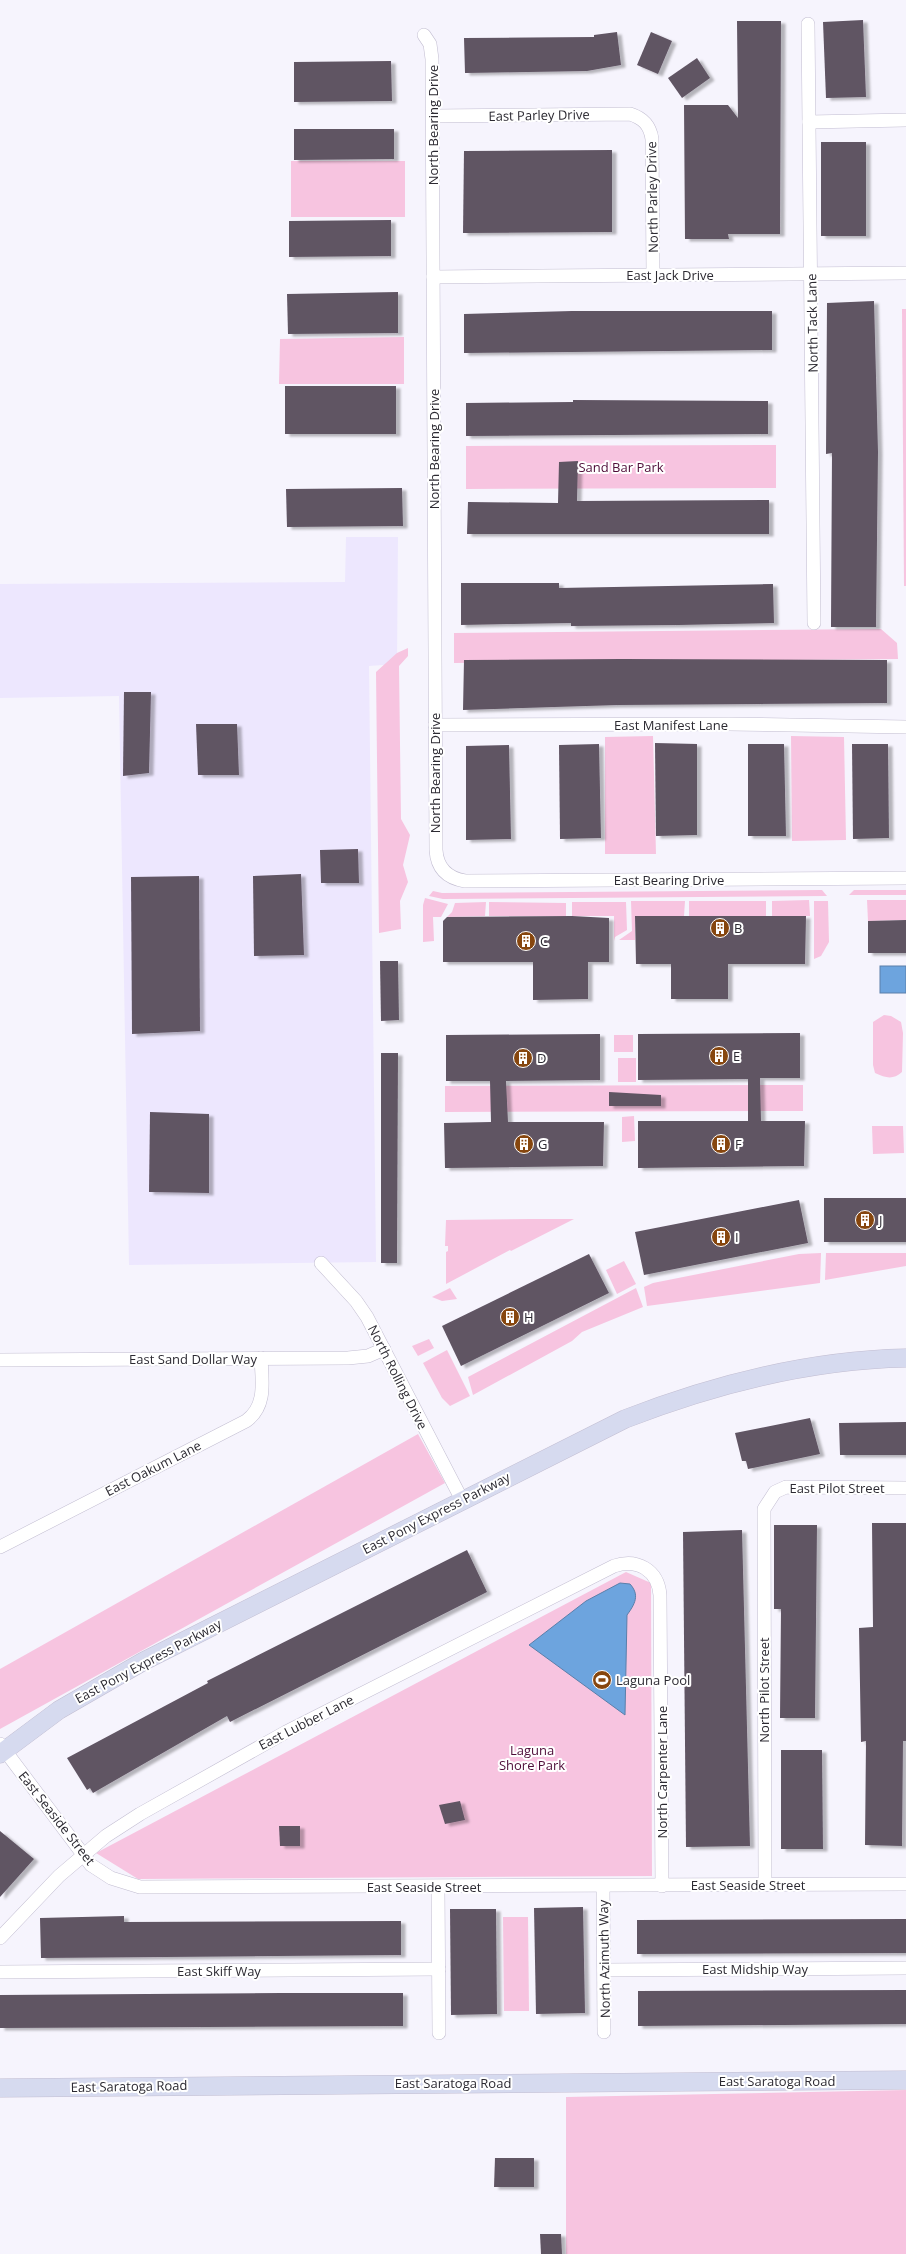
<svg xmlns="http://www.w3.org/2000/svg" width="906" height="2254" viewBox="0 0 906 2254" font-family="'Open Sans',sans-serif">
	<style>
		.built { fill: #ede7fe }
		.green { fill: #f7c4e0 }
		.water { fill: #6da4de; stroke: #5a7faa }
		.building { fill: #605463; filter: url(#shadow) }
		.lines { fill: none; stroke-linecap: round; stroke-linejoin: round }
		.street-casing { stroke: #c2bdd1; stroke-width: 14 }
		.secondary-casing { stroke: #c2bdd1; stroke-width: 19 }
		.street { stroke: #fff; stroke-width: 13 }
		.secondary { stroke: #d6daef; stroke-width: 18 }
		.labels { text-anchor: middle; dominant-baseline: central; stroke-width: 4; stroke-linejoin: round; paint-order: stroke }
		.street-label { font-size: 13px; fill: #2c2a32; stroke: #fff }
		.park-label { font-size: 13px; fill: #4e0c38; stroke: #fff }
		.poi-label { font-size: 13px; fill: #2c2a32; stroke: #fff; text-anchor: start }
	</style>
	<defs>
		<filter id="shadow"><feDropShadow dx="4.5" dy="2.5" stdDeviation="1" flood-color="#0004"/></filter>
	</defs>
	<rect width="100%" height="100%" fill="#f6f4fd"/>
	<path class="built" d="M346 537H398L397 664 369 666 376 1262 129 1265 119 696 0 698V584L345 582Z"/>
	<g class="green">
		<rect x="291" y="161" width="114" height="56"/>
		<path d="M902 309H906V586H904Z"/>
		<path d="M404 337V384H279L280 339Z"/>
		<path d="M776 445V488L466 489V446Z"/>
		<path d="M881 629 897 643 898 659 454 663V633Z"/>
		<path d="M408 648V656L399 666 401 819 410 835 403 865 408 882 400 901 401 929 379 933 376 672 397 653Z"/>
		<path d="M653 736 656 854H605V737Z"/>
		<path d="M791 736 844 737 846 840 792 841Z"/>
		<path d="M822 890 827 896 443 899 429 896 433 891 442 893Z"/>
		<path d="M854 890H906V895H849Z"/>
		<path d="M425 898 448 904 441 917H433L434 941 423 942V905Z"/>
		<path d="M809 900 810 916H772V901Z"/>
		<path d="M867 900H906V920L868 921Z"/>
		<path d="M631 901H685L684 916H635V940H619L632 931Z"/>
		<rect x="689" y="901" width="77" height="15"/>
		<path d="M814 901H828L829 942 821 956 814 959Z"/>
		<path d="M486 902 485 916 447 917 452 912 455 903Z"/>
		<path d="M489 902 566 903V916H489Z"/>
		<path d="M572 902H626L627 930 615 937 614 941V916H572Z"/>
		<path d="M884 1015 891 1016 901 1022 903 1033 902 1072C893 1080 886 1078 875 1073L873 1065V1022Z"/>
		<rect x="614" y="1035" width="19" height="17"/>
		<rect x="618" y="1058" width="18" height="24"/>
		<path d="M803 1085V1111L445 1112V1086Z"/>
		<path d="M634 1116 635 1141 622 1142V1117Z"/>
		<path d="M872 1126H903L904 1153 873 1154Z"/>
		<path d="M530 1219H574L511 1251 510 1250 446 1284V1252L448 1251V1246H445L446 1220Z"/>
		<path d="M821 1253 820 1283 647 1306 644 1287 653 1283 799 1254Z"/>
		<path d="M826 1253H906V1266L825 1280Z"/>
		<path d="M624 1261 636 1284 617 1294 606 1270Z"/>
		<path d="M450 1288 457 1299 442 1301 432 1297Z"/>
		<path d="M636 1288 643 1307 582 1332 572 1341 473 1395 468 1377Z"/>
		<path d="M429 1339 434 1348 418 1356 412 1346Z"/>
		<path d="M447 1350 470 1396 450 1406 442 1398 423 1363Z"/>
		<path d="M418 1434 445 1483 0 1729V1669Z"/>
		<path d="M626 1572 651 1583 652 1876 138 1879 96 1853Z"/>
		<path d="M503 1917H528L529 2011H504Z"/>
		<path d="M906 2090V2254H566V2097Z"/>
	</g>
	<g class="water">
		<rect x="880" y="966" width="26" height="27"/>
		<path d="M620 1583 630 1584C640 1595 635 1604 627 1615L625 1715 529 1645 586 1601Z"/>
	</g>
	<g class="building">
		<path d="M863 20 866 97 826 98 823 22Z"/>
		<path d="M737 21H781L780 234H728L729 239H685L684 105H728L738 118Z"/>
		<path d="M617 32 621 65 587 71 465 73 464 38 594 37V35Z"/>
		<path d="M651 32 672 41 658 74 637 65Z"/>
		<path d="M697 58 710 78 682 98 668 78Z"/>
		<path d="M391 61 392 101 294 102V62Z"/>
		<path d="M294 129H394V159L294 160Z"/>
		<rect x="821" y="142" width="45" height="94"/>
		<path d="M612 150V232L463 233 464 151Z"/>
		<path d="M391 220V256L289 257V221Z"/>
		<path d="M398 292V333L288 334 287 294Z"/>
		<path d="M874 301 878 452 876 627H831L832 453 826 454 827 303Z"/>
		<path d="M572 311H772V350L464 353V314Z"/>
		<rect x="285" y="386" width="111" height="48"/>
		<path d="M573 400 768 401V434L466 436V403L573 402Z"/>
		<path d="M578 461 577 501 769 500V534H467L468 502 558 503 559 462Z"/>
		<path d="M402 488 403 526 287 527 286 489Z"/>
		<path d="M461 583H559V588L773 584 774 623 678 625 571 626V623L461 625Z"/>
		<path d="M622 659 887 660V703L618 705 463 710 464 660Z"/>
		<path d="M124 692H151L149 773 123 776Z"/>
		<path d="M196 724H237L239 775H198Z"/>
		<path d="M655 743 697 744V835L656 836Z"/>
		<path d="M599 744 601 838 560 839 559 745Z"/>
		<path d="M748 744H784L786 836H748Z"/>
		<path d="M852 744H888L889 838 853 839Z"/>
		<path d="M509 745 511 839 466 840V746Z"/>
		<path d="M358 849 359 883H321L320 850Z"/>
		<path d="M301 874 304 955 254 956 253 876Z"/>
		<path d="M199 876 200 1031 132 1034 131 877Z"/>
		<path d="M572 916 609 918V962H588V999L533 1000V962H443V921L447 917Z"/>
		<path d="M635 916H806L805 964H728V999H671V964H636Z"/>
		<path d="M906 920V953H868V921Z"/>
		<path d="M380 961H398L399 1020 381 1021Z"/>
		<path d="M800 1033V1078H760L761 1121H805L804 1166 638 1168V1121H748V1079L638 1080V1034Z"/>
		<path d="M600 1034V1080L506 1081 508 1122H604L603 1166 445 1168 444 1123 491 1122 490 1081H446V1035Z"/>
		<path d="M381 1053H398L397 1263H381Z"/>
		<path d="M609 1092 661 1095V1106H609Z"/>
		<path d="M150 1112 209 1114V1193L149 1192Z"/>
		<rect x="824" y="1198" width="82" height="44"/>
		<path d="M799 1200 808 1243 644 1275 635 1232Z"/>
		<path d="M589 1254 609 1293 461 1366 442 1326Z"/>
		<path d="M810 1418 820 1454 748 1469 746 1461H742L735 1433Z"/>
		<path d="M906 1422V1455H840L839 1423Z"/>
		<path d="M872 1523H906V1741H903L902 1846 865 1845 866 1741 861 1742 859 1628 873 1627Z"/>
		<path d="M774 1525H817L815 1718H780L781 1609H774Z"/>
		<path d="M742 1530 750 1846 686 1847 683 1532Z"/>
		<path d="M467 1550 487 1592 230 1722 227 1716 93 1793 90 1788 87 1790 67 1758 208 1683 207 1681Z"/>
		<path d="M781 1750H822L823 1849H781Z"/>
		<path d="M460 1801 465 1820 445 1824 439 1805Z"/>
		<path d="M279 1826H300V1846H280Z"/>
		<path d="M0 1831 34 1859 0 1897Z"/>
		<path d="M583 1907 585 2013 536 2014 534 1908Z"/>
		<path d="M450 1909H496L497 2014 451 2015Z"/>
		<path d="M124 1916V1922L401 1921V1955L41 1958 40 1918Z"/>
		<path d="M906 1919V1953L637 1954V1920Z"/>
		<path d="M906 1990V2024L638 2026V1991Z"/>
		<path d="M282 1993H403V2026L0 2028V1995Z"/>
		<path d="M495 2158H534V2187H494Z"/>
		<path d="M540 2234H561L562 2254H541Z"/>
	</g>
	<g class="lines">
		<defs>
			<g id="street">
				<path d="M808 24 814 623"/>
				<path d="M424 35 430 44 432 59 436 850C437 868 447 878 465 881L906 878"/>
				<path d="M433 116 630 114C643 118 650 125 652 139L653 275"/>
				<path d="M809 122 906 120"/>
				<path d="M433 277 906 273"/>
				<path d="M435 725 729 724 906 727"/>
				<path d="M321 1263 356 1301 367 1317 462 1500"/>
				<path d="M0 1360 348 1358 368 1356 384 1349"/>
				<path d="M0 1547 246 1421C267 1406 262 1381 261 1358"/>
				<path d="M0 1744 91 1865 111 1878 140 1887 906 1884"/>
				<path d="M765 1885 764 1509 775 1492 786 1487 906 1488"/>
				<path d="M603 1886 604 2032"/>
				<path d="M438 1887 439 2033"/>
				<path d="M0 1938 59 1876 106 1836 140 1814 286 1732 614 1566C637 1558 658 1570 660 1595L662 1886"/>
				<path d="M604 1970 906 1968"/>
				<path d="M0 1972 439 1969"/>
			</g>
			<g id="secondary">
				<path d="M0 1754 59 1710 144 1661 625 1419C715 1384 810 1360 906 1358"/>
				<path d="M0 2088 906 2080"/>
			</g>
		</defs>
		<use href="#street" class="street-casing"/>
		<use href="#secondary" class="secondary-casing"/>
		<use href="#street" class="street"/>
		<use href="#secondary" class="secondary"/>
	</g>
	<defs>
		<symbol id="building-disc" viewBox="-11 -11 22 22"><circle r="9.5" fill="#86460e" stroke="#fff"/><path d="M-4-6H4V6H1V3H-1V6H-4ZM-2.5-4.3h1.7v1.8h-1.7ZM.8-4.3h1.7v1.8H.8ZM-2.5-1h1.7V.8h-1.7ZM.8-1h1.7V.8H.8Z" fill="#fff"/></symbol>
		<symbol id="stadium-disc" viewBox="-11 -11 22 22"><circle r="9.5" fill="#86460e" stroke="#fff"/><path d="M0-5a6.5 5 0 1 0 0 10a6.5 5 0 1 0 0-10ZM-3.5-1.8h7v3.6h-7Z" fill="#fff"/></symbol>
	</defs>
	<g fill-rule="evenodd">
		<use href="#building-disc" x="709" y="917" width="22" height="22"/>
		<use href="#building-disc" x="515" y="930" width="22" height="22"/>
		<use href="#building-disc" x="708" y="1045" width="22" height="22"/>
		<use href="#building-disc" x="512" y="1047" width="22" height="22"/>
		<use href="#building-disc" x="513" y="1133" width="22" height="22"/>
		<use href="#building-disc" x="710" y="1133" width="22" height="22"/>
		<use href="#building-disc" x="854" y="1209" width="22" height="22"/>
		<use href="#building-disc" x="710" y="1226" width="22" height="22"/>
		<use href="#building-disc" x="499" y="1306" width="22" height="22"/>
		<use href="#stadium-disc" x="591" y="1669" width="22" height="22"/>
	</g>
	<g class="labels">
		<g class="street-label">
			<text transform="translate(539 115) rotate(-1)">East Parley Drive</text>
			<text transform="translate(433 125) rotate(-90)">North Bearing Drive</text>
			<text transform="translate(652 197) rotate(-91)">North Parley Drive</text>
			<text x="670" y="275">East Jack Drive</text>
			<text transform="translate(812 323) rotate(-91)">North Tack Lane</text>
			<text transform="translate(434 449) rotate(-90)">North Bearing Drive</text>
			<text x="671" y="725">East Manifest Lane</text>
			<text transform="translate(435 773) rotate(-90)">North Bearing Drive</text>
			<text x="669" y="880">East Bearing Drive</text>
			<text x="193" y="1359">East Sand Dollar Way</text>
			<text transform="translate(398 1377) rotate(63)">North Rolling Drive</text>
			<text transform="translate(153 1468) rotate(-27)">East Oakum Lane</text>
			<text x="837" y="1488">East Pilot Street</text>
			<text transform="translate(436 1513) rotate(-27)">East Pony Express Parkway</text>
			<text transform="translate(148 1661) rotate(-28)">East Pony Express Parkway</text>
			<text transform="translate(764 1690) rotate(-90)">North Pilot Street</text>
			<text transform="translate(306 1722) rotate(-27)">East Lubber Lane</text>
			<text transform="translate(662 1772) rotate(-90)">North Carpenter Lane</text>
			<text transform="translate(57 1818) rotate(52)">East Seaside Street</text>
			<text x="748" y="1885">East Seaside Street</text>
			<text x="424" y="1887">East Seaside Street</text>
			<text transform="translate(604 1959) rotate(-91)">North Azimuth Way</text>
			<text x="755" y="1969">East Midship Way</text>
			<text x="219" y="1971">East Skiff Way</text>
			<text x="777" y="2081">East Saratoga Road</text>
			<text x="453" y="2083">East Saratoga Road</text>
			<text transform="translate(129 2086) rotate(-1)">East Saratoga Road</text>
		</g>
		<g class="park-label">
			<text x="621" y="467">Sand Bar Park</text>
			<text x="532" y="1750">Laguna<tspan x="532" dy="15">Shore Park</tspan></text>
		</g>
		<g class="poi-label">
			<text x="734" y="928">B</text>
			<text x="540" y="941">C</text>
			<text x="733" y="1056">E</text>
			<text x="537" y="1058">D</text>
			<text x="538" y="1144">G</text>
			<text x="735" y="1144">F</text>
			<text x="879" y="1220">J</text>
			<text x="735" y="1237">I</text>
			<text x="524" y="1317">H</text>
			<text x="616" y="1680">Laguna Pool</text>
		</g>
	</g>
</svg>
